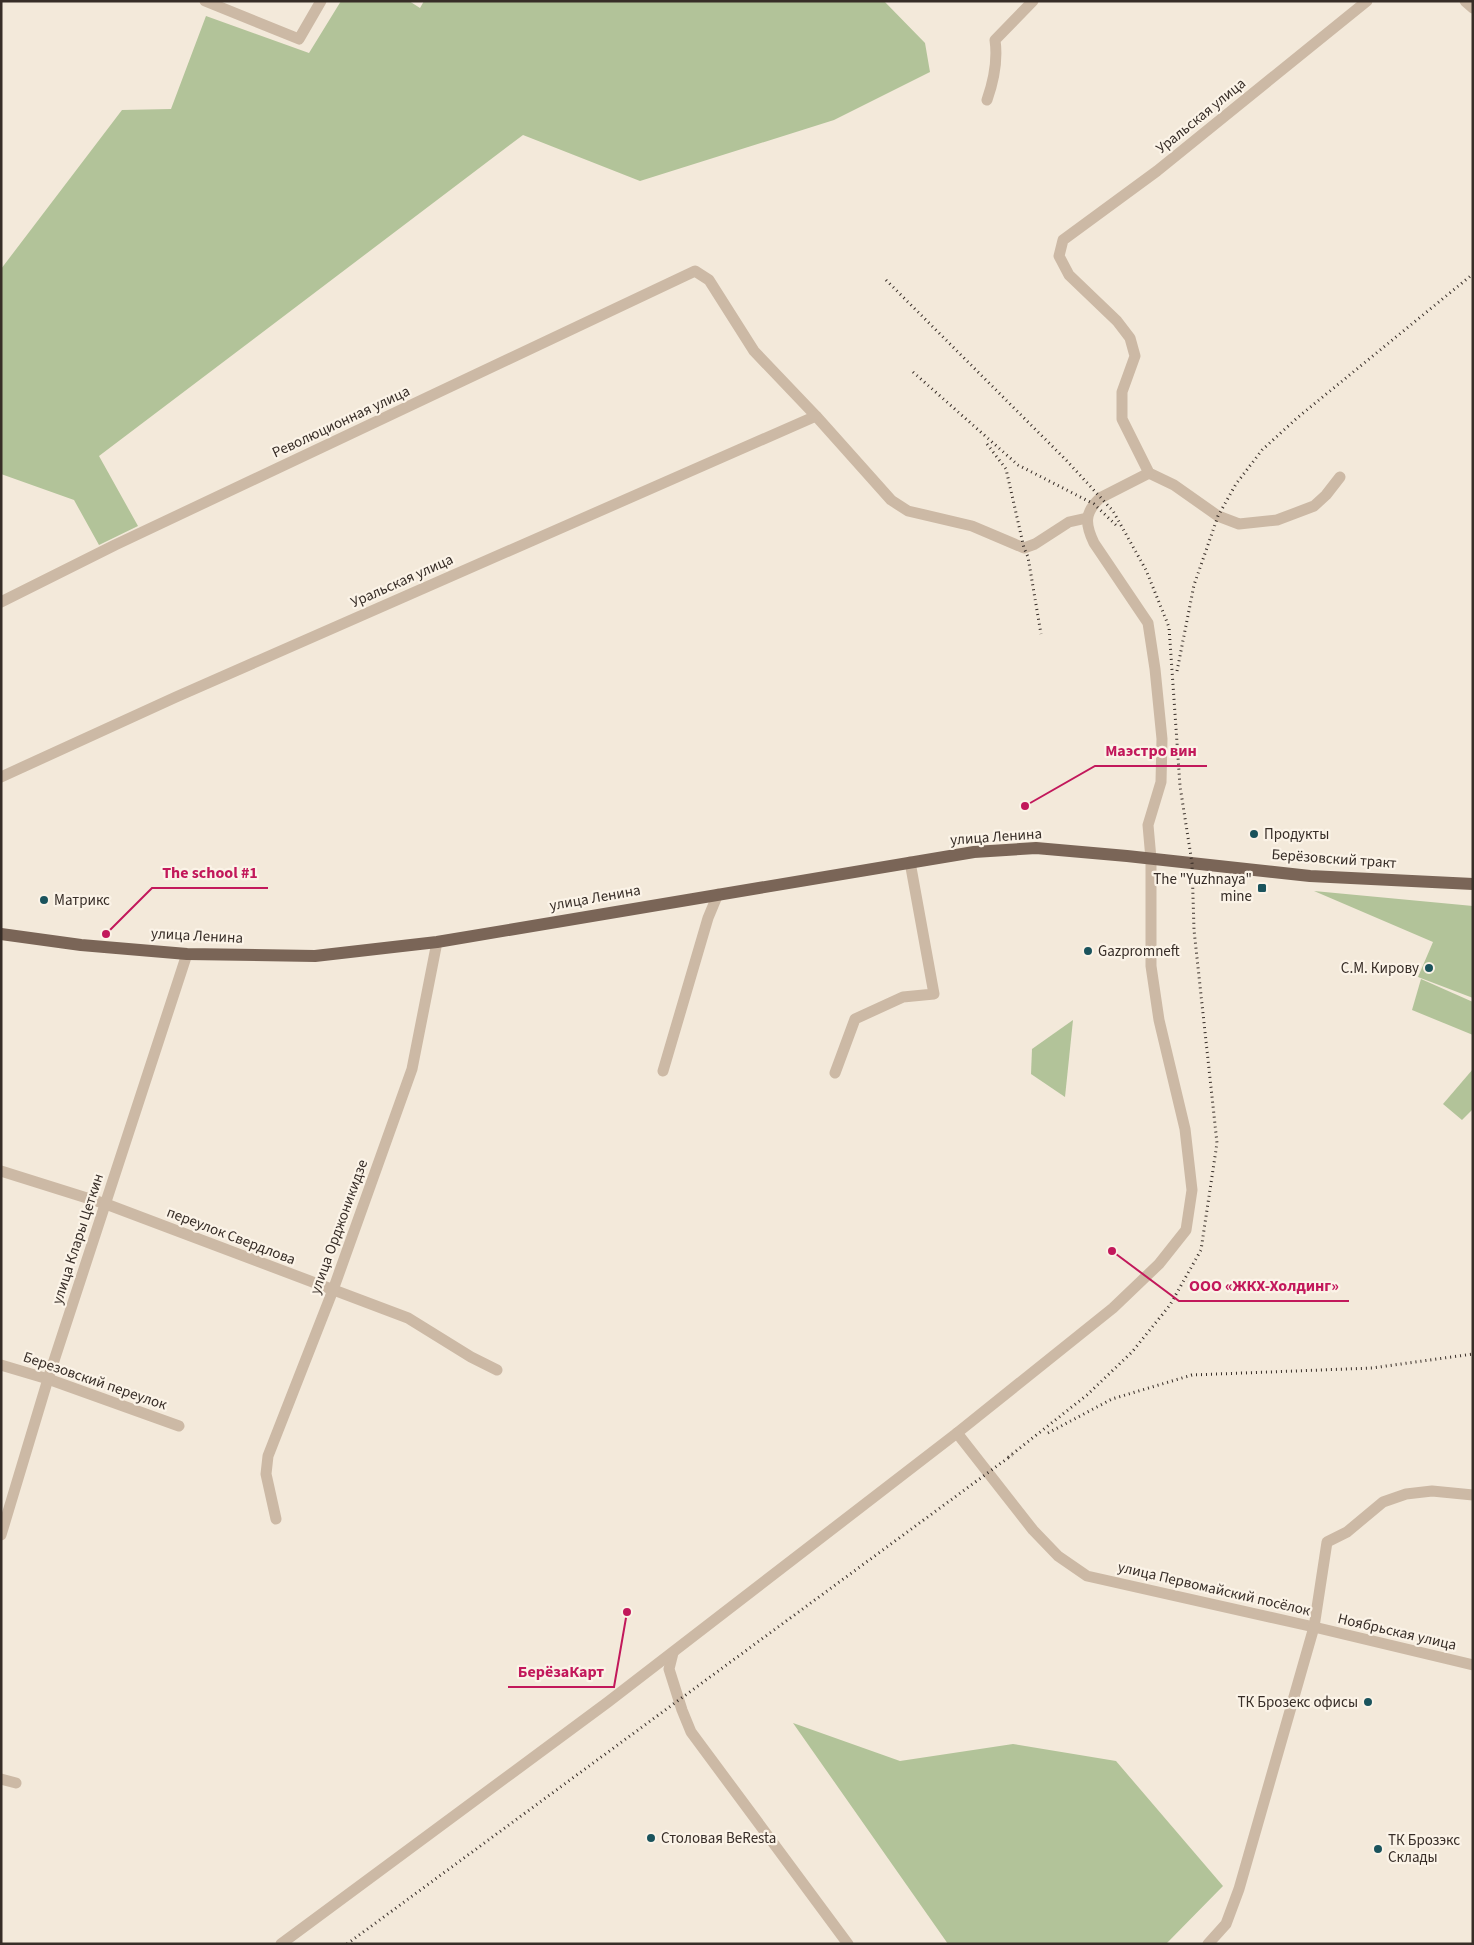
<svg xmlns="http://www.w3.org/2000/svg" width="1474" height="1945" viewBox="0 0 1474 1945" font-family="'Source Sans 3',sans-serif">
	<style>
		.green { fill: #b2c399 }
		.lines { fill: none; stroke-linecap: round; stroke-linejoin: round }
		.minor { stroke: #ccb9a5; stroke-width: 11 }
		.major { stroke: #7a6557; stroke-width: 12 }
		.rail { stroke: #372d27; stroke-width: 3; stroke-dasharray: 1 4; stroke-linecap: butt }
		.poi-dot { fill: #1a535c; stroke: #fbf3e7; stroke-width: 2 }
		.labels { text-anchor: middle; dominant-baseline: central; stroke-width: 4.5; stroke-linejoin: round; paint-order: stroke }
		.street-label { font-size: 15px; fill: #372d27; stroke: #fbf3e7 }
		.poi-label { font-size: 15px; fill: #372d27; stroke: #fbf3e7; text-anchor: start }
		.leader { fill: none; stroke: #c2185b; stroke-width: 2 }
		.callout-dot { fill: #c2185b; stroke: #fbf3e7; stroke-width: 2 }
		.callout-label { font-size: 16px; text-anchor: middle; font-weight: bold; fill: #c2185b; stroke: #fbf3e7; stroke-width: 4.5; stroke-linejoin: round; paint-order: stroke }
	</style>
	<rect width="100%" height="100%" fill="#f3e9da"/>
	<g class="green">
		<path d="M341 1H409L420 8 424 1H884L925 43 930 72 834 120 640 181 523 135 99 456 138 526 99 545 74 500 1 474V269L122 110 171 109 206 16 309 53Z"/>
		<path d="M1314 891 1473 906V998L1418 977 1433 942Z"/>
		<path d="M1421 979 1473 1002V1035L1412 1010Z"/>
		<path d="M1073 1020 1065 1097 1031 1074 1032 1049Z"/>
		<path d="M1473 1069V1109L1462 1120 1443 1104Z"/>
		<path d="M793 1723 900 1761 1013 1744 1116 1761 1223 1886 1166 1944H948Z"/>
	</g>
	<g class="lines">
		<g class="minor">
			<path d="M205 1 299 39 321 1"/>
			<path d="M1465 1 1473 8"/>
			<path d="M987 100C994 80 998 61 995 40L1033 1"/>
			<path d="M1340 477 1326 495 1314 506 1277 520 1239 524 1218 516 1174 485 1149 473 1122 419V392L1135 356 1130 338 1117 321 1069 275 1059 256 1063 240 1157 171 1367 1"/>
			<path d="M1 602 115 545 695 271 709 280 754 351 816 416 891 500 908 511 972 526 1024 548 1035 544 1069 522 1087 518"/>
			<path d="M1 777 176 697 816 416"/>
			<path d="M663 1071 708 918 718 894"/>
			<path d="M835 1073 855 1019 903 997 934 994 910 862"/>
			<path d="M1 1171 106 1204 408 1318 471 1357 497 1370"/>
			<path d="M1 1365 48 1379 179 1426"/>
			<path d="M957 1433 1033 1530 1058 1556 1087 1576 1314 1627 1327 1542 1347 1532 1383 1502 1406 1494 1432 1491 1473 1495"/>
			<path d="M276 1519 266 1474 268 1456 333 1290 412 1069 437 942"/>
			<path d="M1 1535 48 1379 187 954"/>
			<path d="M673 1653 669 1669 682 1710 691 1732 848 1944"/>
			<path d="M1 1779 16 1783"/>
			<path d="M281 1944 608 1702 957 1433 1113 1308 1159 1264 1186 1230 1192 1190 1185 1129 1159 1020 1151 966V859L1148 825 1161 782 1162 739 1155 669 1148 623 1094 543C1085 524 1084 513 1100 498L1149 473"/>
			<path d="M1208 1944 1226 1924 1239 1889 1314 1627 1473 1665"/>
		</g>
		<path class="major" d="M1 934 81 945 187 954 315 956 437 942 974 852 1036 848 1127 856 1310 876 1473 884"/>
		<g class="rail">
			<path d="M886 280 1067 461 1113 511 1146 570 1169 627 1180 786 1192 863 1194 930 1217 1143 1201 1250 1170 1305 1132 1352 1087 1395 1006 1459"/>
			<path d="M913 372 1018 465 1094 504 1118 527"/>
			<path d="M987 444 1006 469 1024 548 1028 557 1041 634"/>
			<path d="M1177 671 1194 585 1218 516 1236 484 1262 450 1297 418 1473 274"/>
			<path d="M1048 1433 1112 1399 1192 1375 1372 1368 1473 1354"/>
			<path d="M347 1944 1012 1455"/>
		</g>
	</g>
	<g class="poi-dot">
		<circle cx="1254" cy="834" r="5"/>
		<rect x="1257" y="883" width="10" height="10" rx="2.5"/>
		<circle cx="44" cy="900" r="5"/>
		<circle cx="1088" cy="951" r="5"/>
		<circle cx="1429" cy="968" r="5"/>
		<circle cx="1368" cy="1702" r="5"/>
		<circle cx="651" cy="1838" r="5"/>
		<circle cx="1378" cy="1849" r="5"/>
	</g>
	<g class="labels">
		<g class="street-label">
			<text transform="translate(1201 116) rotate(-39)">Уральская улица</text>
			<text transform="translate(341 422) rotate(-25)">Революционная улица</text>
			<text transform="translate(402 581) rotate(-24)">Уральская улица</text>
			<text transform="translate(996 837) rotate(-4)">улица Ленина</text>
			<text transform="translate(1334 859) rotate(4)">Берёзовский тракт</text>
			<text transform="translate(595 898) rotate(-10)">улица Ленина</text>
			<text transform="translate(197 936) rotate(3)">улица Ленина</text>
			<text transform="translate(339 1227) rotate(-70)">улица Орджоникидзе</text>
			<text transform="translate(231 1236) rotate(21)">переулок Свердлова</text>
			<text transform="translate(78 1239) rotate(-72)">улица Клары Цеткин</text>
			<text transform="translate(95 1381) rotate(19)">Березовский переулок</text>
			<text transform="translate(1214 1589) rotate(13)">улица Первомайский посёлок</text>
			<text transform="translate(1397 1632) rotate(13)">Ноябрьская улица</text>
		</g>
		<g class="poi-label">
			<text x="1264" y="834">Продукты</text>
			<text x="1252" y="879" text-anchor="end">The "Yuzhnaya"<tspan x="1252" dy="17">mine</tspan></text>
			<text x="54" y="900">Матрикс</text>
			<text x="1098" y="951">Gazpromneft</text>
			<text x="1419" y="968" text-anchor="end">С.М. Кирову</text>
			<text x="1358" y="1702" text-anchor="end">ТК Брозекс офисы</text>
			<text x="661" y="1838">Столовая BeResta</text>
			<text x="1388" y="1840">ТК Брозэкс<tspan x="1388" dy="17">Склады</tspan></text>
		</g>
	</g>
	<path class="leader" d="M1025 806L1095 766H1207M106 934L152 888H268M1112 1251L1179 1301H1349M627 1612L614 1687H508"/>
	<g class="callout-dot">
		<circle cx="1025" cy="806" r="5"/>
		<circle cx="106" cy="934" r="5"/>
		<circle cx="1112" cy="1251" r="5"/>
		<circle cx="627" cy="1612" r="5"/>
	</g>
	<g class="callout-label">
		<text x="1151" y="756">Маэстро вин</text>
		<text x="210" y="878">The school #1</text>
		<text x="1264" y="1291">ООО «ЖКХ-Холдинг»</text>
		<text x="561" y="1677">БерёзаКарт</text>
	</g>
	<rect width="1474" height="1945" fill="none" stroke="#372d27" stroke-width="5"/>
</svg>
